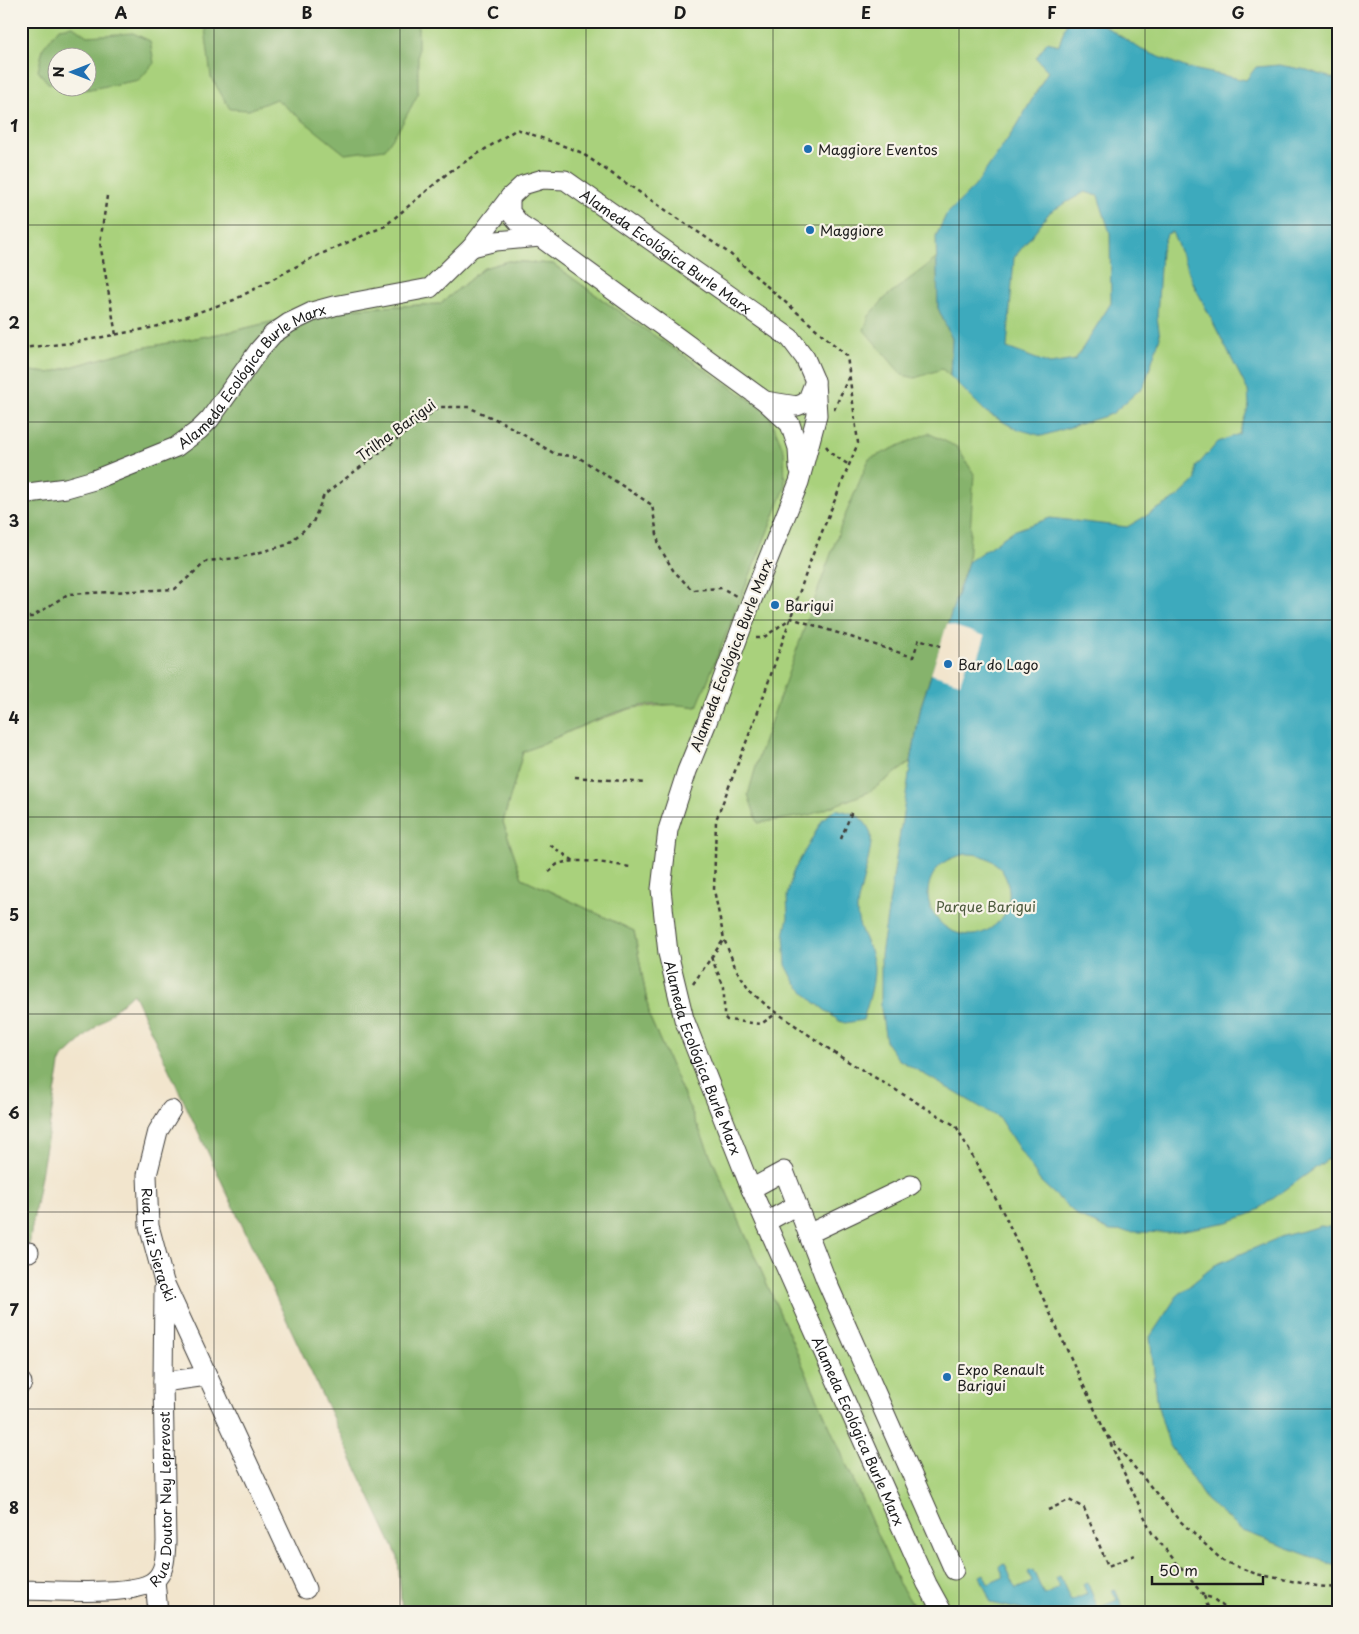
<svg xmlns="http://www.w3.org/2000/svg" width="1359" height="1634" viewBox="0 0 1359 1634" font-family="'Playpen Sans',sans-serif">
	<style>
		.green { fill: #a9d17c; stroke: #62764c; fill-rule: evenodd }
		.forest { fill: #86b36c; stroke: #516844 }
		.water { fill: #3eaabd; stroke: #2d636c; fill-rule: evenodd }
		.pier { fill: #f2e5cd }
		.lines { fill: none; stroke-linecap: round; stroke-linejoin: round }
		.minor-casing { stroke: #3c3a37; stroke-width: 21 }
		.path { stroke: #3c3a37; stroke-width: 2.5; stroke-dasharray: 4 4; stroke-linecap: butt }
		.minor { stroke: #fff; stroke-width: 19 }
		.grid { fill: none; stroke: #1c1c1c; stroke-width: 1; stroke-opacity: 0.55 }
		.poi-dot { fill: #1f6fb2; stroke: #f7f3e8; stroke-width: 2 }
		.labels { text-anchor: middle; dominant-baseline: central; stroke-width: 4.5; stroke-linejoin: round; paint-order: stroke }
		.poi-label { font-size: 14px; fill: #1c1c1c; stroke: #f7f3e8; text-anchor: start }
		.street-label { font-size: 14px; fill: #1c1c1c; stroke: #f7f3e8 }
		.park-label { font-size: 14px; fill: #4d5b3e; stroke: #f7f3e8 }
		.neatline { fill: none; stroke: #1c1c1c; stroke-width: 2 }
		.grid-label { font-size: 16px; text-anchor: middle; font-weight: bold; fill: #1c1c1c }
	</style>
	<rect width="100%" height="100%" fill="#f7f3e8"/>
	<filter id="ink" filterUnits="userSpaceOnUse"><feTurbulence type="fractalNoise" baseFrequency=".02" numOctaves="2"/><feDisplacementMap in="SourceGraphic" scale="10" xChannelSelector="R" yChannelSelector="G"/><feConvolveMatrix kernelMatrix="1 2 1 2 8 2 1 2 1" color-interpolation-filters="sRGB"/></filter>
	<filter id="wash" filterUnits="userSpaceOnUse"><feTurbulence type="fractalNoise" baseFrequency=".0096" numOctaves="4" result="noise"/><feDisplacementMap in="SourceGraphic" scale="20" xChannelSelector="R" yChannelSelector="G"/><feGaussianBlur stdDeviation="1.12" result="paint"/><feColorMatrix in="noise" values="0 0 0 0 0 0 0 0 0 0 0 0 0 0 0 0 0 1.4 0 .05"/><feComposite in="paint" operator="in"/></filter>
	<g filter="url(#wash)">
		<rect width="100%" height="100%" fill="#f2e5cd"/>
		<path class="green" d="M21 21H1338V1613H918L898 1582 650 1018 634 931 522 878 503 822 523 752 589 723 633 708 679 704 697 707 625 316 553 264 508 261 484 268 440 304 322 310 229 332 136 349 49 373 21 370ZM58 58H88V88H58Z"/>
		<g class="forest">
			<path d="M201 21H418V94L402 124 385 149 345 154 276 99 249 110 230 109 211 77 205 28Z"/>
			<path d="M73 26 87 36 133 33 150 41 154 63 139 80 74 92 62 88H88V58H58L57 86 48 83 38 71 43 48 59 28Z"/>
			<path d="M937 258 938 308 952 339 950 376 942 369 915 378 902 375 864 330 869 316 887 296Z"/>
			<path d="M508 261 553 264 625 316 768 412 784 451 785 488 697 707C679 704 649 703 631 708 594 718 559 737 523 752L503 822 522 878 634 931 650 1018 898 1582 918 1613H402L398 1557 133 993 61 1059 29 1245H21V370L49 373 136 349 229 332 322 310 440 304 484 268Z"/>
			<path d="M928 433 957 447 974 474 968 562 921 706 911 762 869 792 810 815 758 823 748 795 760 752 842 523 869 459Z"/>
		</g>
		<g class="water">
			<path d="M1067 21H1097L1142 50 1187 68 1246 80 1256 67 1279 65 1307 70 1335 79 1338 82V1152L1253 1213 1228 1222 1168 1233 1110 1231 1078 1216 1040 1181 999 1118 898 1059 886 1042 881 1009V955L911 762 921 706 968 562 1013 531 1050 518 1127 527 1178 497 1196 480V467L1218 442 1239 434 1249 405 1248 391 1195 287 1172 232 1167 234 1161 251 1157 317 1160 337 1144 386 1112 414 1042 436 1014 428 986 412 950 376 952 339 938 308 936 236 946 215 975 186 1018 124 1048 71 1036 58 1047 42 1059 45ZM1085 192 1098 196 1110 233 1111 303 1075 360 1050 364 1007 348 1014 258 1050 212ZM966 854C975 854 984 855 992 861 1009 872 1014 897 1004 915 997 925 986 934 973 935 934 937 912 890 942 864 949 858 958 856 966 854Z"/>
			<path d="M836 809C853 814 861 813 870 831 876 844 858 892 857 909 856 927 869 943 873 960 877 977 868 1003 863 1020L845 1023 839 1021 813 1001 796 984 786 965 784 936 788 917 787 896 793 872 823 819Z"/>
			<path d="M1321 1226 1338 1228V1565L1328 1563 1243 1531 1206 1500 1169 1444 1158 1407 1150 1337 1177 1296 1215 1265 1283 1236Z"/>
			<path d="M1005 1564 1016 1589 1032 1582 1028 1572 1033 1570 1044 1595 1059 1588 1055 1578 1060 1576 1071 1601 1087 1594 1083 1584 1087 1582 1098 1608 1117 1600 1112 1590 1115 1589 1125 1613H1036L991 1603 980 1576 984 1574 988 1584 1004 1577 999 1566Z"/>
		</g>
		<path class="pier" d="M947 624 985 636 977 662 968 659 960 683 931 674Z"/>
	</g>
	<g filter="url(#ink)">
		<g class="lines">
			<defs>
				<g id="minor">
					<path d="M510 197V212L520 224 540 237 765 401 790 424 798 448 799 468"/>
					<path d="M472 247 496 241 540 237"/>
					<path d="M765 401 797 406 807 402 815 381"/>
					<path id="s1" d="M21 494 66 488 94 480 176 447 199 430 210 419 259 350 273 334 289 323 312 312 334 306 430 288 472 247 510 197 523 185 543 179 565 180 790 338 805 358 815 381 817 415 799 482 751 602 707 722 687 771 668 830 661 889 668 953 684 1019 751 1189 905 1535 927 1584 943 1613"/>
					<path id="s2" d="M171 1110 158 1131 147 1175 149 1226 164 1282 306 1589"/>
					<path d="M751 1189 784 1171 826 1280 954 1570"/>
					<path d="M766 1222 797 1205"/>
					<path d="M808 1234 911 1185"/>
					<path d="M21 1252H29"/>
					<path d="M163 1382 207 1376"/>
					<path d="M21 1383H22"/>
					<path d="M155 1580 158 1613"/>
					<path id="s3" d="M21 1590C50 1590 133 1597 154 1581 166 1571 165 1555 166 1542L163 1382 164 1288"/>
				</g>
			</defs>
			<use href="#minor" class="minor-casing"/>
			<g class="path">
				<path d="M107 196 100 243 116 335"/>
				<path d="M21 348 72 343 155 327 234 300 312 258 385 226 449 172 517 129 580 152 729 253 847 356 858 443 811 559 759 709 716 820 714 890 724 939 736 969 749 990 766 1005 839 1056 956 1126 1005 1216 1152 1533 1204 1596 1212 1598 1232 1613"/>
				<path d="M834 410 849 376"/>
				<path d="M826 446 832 454 849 465"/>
				<path d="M21 617H32L68 594 175 589 207 561 238 558 287 545 313 522 324 495 439 407H468L504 423 555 454 578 457 652 505 659 546 673 570 692 590 722 588 736 596"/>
				<path d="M756 638H763L791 618 913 657 919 639 940 646"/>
				<path d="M575 777 646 783"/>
				<path d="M841 839 852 811"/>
				<path d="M550 845 574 861"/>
				<path d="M549 872C552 870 555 865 558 864 578 857 610 864 630 867"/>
				<path d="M711 957 724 987V1017L727 1020 761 1024 777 1013"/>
				<path d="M693 984 724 939"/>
				<path d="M1108 1436 1178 1519 1223 1561 1256 1574 1317 1586 1338 1588"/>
				<path d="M1048 1510 1069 1500 1084 1508 1108 1566 1135 1555"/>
				<path d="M1204 1596 1210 1613"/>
			</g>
			<use href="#minor" class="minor"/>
		</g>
	</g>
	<path class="grid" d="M214 21V1613M400 21V1613M586 21V1613M773 21V1613M959 21V1613M1145 21V1613M21 225H1338M21 422H1338M21 620H1338M21 817H1338M21 1014H1338M21 1212H1338M21 1409H1338"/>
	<g class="poi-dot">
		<circle cx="808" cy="149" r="5"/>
		<circle cx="810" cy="230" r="5"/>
		<circle cx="775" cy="605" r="5"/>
		<circle cx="948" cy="664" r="5"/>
		<circle cx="947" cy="1377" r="5"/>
	</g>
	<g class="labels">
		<g class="poi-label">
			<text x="818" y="149">Maggiore Eventos</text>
			<text x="820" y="230">Maggiore</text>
			<text x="785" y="605">Barigui</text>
			<text x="958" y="664">Bar do Lago</text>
			<text x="957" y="1369">Expo Renault<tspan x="957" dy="16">Barigui</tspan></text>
		</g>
		<g class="street-label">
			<text stroke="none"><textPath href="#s1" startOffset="784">Alameda Ecológica Burle Marx</textPath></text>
			<text stroke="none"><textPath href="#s1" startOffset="269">Alameda Ecológica Burle Marx</textPath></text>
			<text transform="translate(396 430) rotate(-36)">Trilha Barigui</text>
			<text transform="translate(731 655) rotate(-69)">Alameda Ecológica Burle Marx</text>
			<text stroke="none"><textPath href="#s1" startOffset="1695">Alameda Ecológica Burle Marx</textPath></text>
			<text stroke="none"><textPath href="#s2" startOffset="141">Rua Luiz Sieracki</textPath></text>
			<text stroke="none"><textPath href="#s1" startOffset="2100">Alameda Ecológica Burle Marx</textPath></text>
			<text stroke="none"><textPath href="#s3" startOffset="219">Rua Doutor Ney Leprevost</textPath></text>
		</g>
		<g class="park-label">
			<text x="986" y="906">Parque Barigui</text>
		</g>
	</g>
	<rect width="1359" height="1634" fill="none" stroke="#f7f3e8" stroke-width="55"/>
	<g transform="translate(72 72) rotate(270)"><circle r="24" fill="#f7f3e8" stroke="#9f9d96"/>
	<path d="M0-4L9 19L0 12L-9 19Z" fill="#1f6fb2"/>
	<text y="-8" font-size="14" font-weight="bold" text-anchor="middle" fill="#1c1c1c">N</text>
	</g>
	<path d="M1152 1576v8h111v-8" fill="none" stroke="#1c1c1c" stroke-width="2.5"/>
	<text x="1159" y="1576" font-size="15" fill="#1c1c1c" stroke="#f7f3e8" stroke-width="4" paint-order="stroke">50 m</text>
	<rect x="28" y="28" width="1304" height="1578" class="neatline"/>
	<g class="grid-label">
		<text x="121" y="19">A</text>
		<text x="307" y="19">B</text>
		<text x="493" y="19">C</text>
		<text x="680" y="19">D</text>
		<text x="866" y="19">E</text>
		<text x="1052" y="19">F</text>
		<text x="1238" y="19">G</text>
		<text x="14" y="132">1</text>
		<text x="14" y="329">2</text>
		<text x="14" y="527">3</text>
		<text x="14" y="724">4</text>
		<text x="14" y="921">5</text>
		<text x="14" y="1119">6</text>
		<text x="14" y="1316">7</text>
		<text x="14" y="1514">8</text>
	</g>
</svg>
